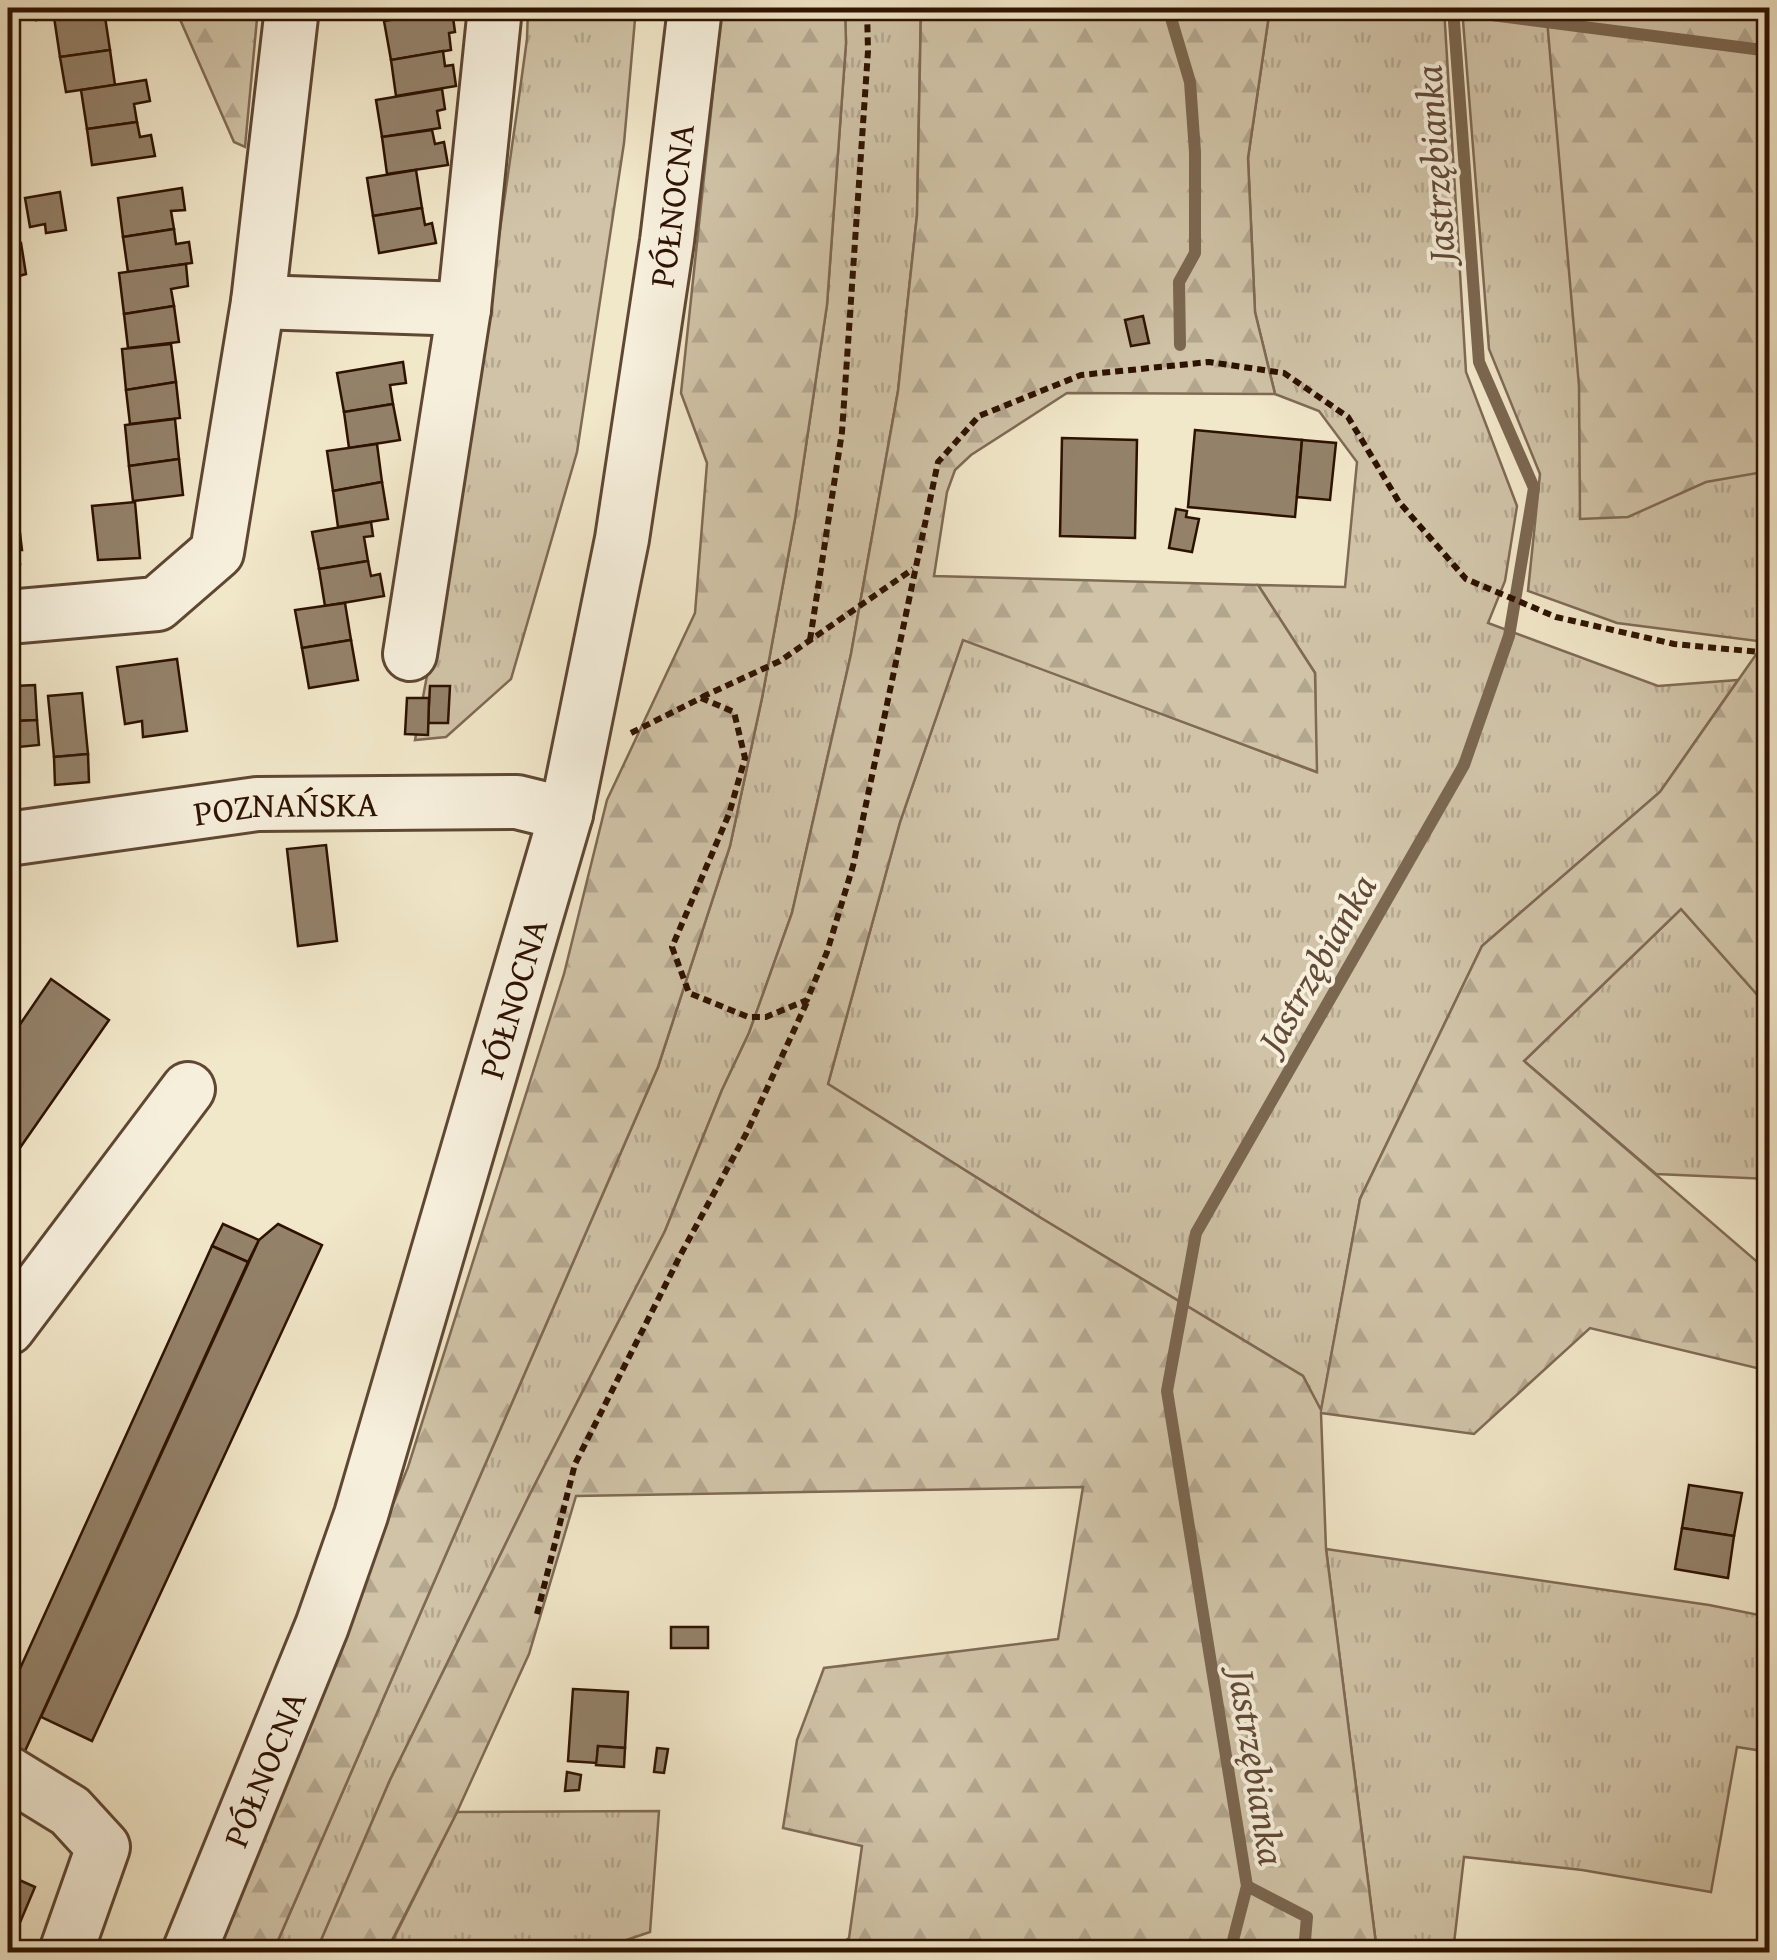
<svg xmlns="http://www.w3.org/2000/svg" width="1777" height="1960" viewBox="0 0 1777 1960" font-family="'Gentium Book Plus',serif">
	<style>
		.grass { fill: url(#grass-tufts); stroke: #7f6a54; stroke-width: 2.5 }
		.forest { fill: url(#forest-firs); stroke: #7f6a54; stroke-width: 2.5 }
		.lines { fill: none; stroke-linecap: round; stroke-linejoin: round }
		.stream { stroke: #7b6750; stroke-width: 12 }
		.building { fill: #938169; stroke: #2e1200; stroke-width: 2.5 }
		.minor-casing { stroke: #5f4732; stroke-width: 58 }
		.path { stroke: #2e1200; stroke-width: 6; stroke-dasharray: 8 5; stroke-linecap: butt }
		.minor { stroke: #f6efdc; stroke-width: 52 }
		.labels { text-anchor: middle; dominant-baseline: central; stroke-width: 8; stroke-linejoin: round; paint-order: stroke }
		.street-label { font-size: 35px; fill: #2e1200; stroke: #f6efdc }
		.water-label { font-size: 38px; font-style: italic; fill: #624a35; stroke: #f6efdc }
	</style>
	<defs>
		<pattern id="grass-tufts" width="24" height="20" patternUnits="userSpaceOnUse" patternTransform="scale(2.5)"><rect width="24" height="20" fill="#d0c3a7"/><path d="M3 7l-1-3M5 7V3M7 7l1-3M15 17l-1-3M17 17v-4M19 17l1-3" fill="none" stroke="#b3a68e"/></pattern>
		<pattern id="forest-firs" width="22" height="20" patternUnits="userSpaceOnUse" patternTransform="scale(2.5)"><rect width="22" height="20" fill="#d0c3a7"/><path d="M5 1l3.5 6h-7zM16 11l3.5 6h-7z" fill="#b3a68e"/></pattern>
	</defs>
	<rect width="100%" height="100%" fill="#f1e7c9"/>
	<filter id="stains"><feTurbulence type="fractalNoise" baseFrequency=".002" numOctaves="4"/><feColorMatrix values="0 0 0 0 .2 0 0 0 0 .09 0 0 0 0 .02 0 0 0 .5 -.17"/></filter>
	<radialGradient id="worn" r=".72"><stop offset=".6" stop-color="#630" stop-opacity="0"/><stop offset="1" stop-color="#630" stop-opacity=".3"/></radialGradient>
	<g class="grass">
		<path d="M528 8H636L624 143 577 452 511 679 446 737 415 740C459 508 495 273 527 39Z"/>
		<path d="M845 8H921L917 215 898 391 851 654 792 913 749 1033 722 1090 665 1231 530 1494 390 1780 316 1952H273L658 1067 730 846 762 698 795 519 827 304 846 43Z"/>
		<path d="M1270 8H1444L1466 372 1517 506 1505 581 1488 623 1658 686 1738 680 1660 792 1482 946 1360 1199 1321 1412 1303 1376 1041 1218 828 1084 900 822 963 639 1316 772 1315 673 1258 585 1345 587 1357 462 1319 411 1275 394 1255 312 1248 158Z"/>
		<path d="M1462 8H1546L1698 470 1769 465 1770 637 1765 642 1617 623 1528 591 1540 474 1489 349Z"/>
		<path d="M1681 909 1769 1008V1179L1656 1174 1524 1061Z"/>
		<path d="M1326 1549 1709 1605 1769 1617V1752L1737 1747 1711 1892 1582 1870 1464 1857 1453 1952H1377Z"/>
		<path d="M659 1811 650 1932 591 1952H387L457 1812Z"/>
	</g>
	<g class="forest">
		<path d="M175 8H258L245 147 234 142Z"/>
		<path d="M722 8H845L846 43 827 305 795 519 762 698 730 846 658 1067 273 1952H212L408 1467 564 974 607 800 695 613 707 463 681 393Z"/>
		<path d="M921 8H1270L1248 158 1255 312 1275 394 1067 393 971 455 955 470 947 492 934 576 1258 585 1315 673 1317 772 963 640 900 822 828 1084 1041 1218 1303 1376 1321 1410 1360 1199 1482 946 1660 792 1769 636V1008L1681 909 1524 1061 1769 1272V1371L1590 1328 1474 1434 1321 1413 1326 1549 1377 1952H830L849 1938 862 1846 783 1828 797 1740 824 1668 1058 1639 1083 1487 576 1496 529 1654 457 1812 386 1952H316L390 1780 530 1494 665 1231 722 1090 749 1033 792 913 851 654 898 391 917 215Z"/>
		<path d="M1546 8H1636L1769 13V471L1706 482 1628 517 1580 519 1579 386Z"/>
	</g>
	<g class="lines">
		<g class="stream">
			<path d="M1168 8 1190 82 1195 152V253L1179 282 1180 345"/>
			<path d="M1453 10 1770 51"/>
			<path d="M1247 1886 1307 1917 1304 1952"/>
			<path d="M1230 1952 1247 1886 1167 1391 1196 1233 1464 765 1509 636 1534 488 1479 362 1453 8"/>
		</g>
	</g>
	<g class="building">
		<path d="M34 8H96L97 11 36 20Z"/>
		<path d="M403 8H455V9L405 18Z"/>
		<path d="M104 10 110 50 60 57 54 17Z"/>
		<path d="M452 10 455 32 449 33 451 50 391 60 384 21Z"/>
		<path d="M110 50 115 85 66 92 60 57Z"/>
		<path d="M443 51 445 66 453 65 456 86 396 96 391 60Z"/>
		<path d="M146 80 150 101 134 104 137 122 87 129 81 90Z"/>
		<path d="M442 89 445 109 437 111 440 128 382 137 376 100Z"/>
		<path d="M137 122 140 137 151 135 155 156 92 165 87 129Z"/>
		<path d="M432 130 435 144 444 142 448 165 387 174 382 137Z"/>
		<path d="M416 170 422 208 373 216 367 178Z"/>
		<path d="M182 188 185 210 171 211 174 229 123 237 118 198Z"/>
		<path d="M60 192 66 230 46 233 45 224 30 227 25 198Z"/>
		<path d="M422 208 425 225 432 223 436 243 379 253 373 216Z"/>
		<path d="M174 229 176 244 189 242 192 263 128 272 123 237Z"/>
		<path d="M21 243 26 274 8 279V245Z"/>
		<path d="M186 264 188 286 171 289 174 306 124 314 119 273Z"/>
		<path d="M174 306 179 342 128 348 124 314Z"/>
		<path d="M1143 316 1149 343 1131 346 1125 320Z"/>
		<path d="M171 344 176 382 126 390 122 349Z"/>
		<path d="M10 357 18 423 8 425V358Z"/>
		<path d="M403 362 406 383 390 385 393 404 344 412 337 373Z"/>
		<path d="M176 382 180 418 130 424 126 390Z"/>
		<path d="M393 404 400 440 349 448 344 412Z"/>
		<path d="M175 419 179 459 129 466 125 425Z"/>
		<path d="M1195 430 1302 440 1295 517 1188 507Z"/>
		<path d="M1062 438 1137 440 1135 538 1060 536Z"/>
		<path d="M1302 440 1336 443 1330 500 1297 497Z"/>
		<path d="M377 444 382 482 333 491 327 451Z"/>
		<path d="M179 459 183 495 133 501 129 466Z"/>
		<path d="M382 482 388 519 338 527 333 491Z"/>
		<path d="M8 483H14L22 550H18L20 564 8 565Z"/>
		<path d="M135 502 140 558 98 560 92 506Z"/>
		<path d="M1176 509 1187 511 1186 517 1199 519 1192 552 1169 548Z"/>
		<path d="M371 522 373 536 364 537 368 561 319 569 312 532Z"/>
		<path d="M368 561 371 576 380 574 384 596 325 606 319 569Z"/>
		<path d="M345 603 351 640 302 648 295 610Z"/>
		<path d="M351 640 358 680 309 688 302 648Z"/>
		<path d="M177 659 187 731 143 737 142 721 125 724 117 667Z"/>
		<path d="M35 685 37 720 17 721 14 686Z"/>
		<path d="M430 686H450L448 723H428Z"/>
		<path d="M82 693 88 754 54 757 48 696Z"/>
		<path d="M407 698H429L428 735 405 734Z"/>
		<path d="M37 720 39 745 19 747 17 721Z"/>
		<path d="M88 754 89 782 55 785 54 757Z"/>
		<path d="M326 845 337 941 298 946 287 849Z"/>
		<path d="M51 979 109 1020 8 1165V1042Z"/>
		<path d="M223 1224 259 1240 248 1262 212 1246Z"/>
		<path d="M278 1224 322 1245 92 1741 41 1717 259 1240Z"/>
		<path d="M212 1246 248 1262 25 1751 8 1743V1695Z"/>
		<path d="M1689 1485 1742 1493 1734 1536 1682 1528Z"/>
		<path d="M1682 1528 1734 1536 1728 1578 1675 1569Z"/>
		<rect x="671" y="1627" width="37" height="21"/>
		<path d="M573 1689 628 1692 625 1748 598 1746 597 1763 568 1761Z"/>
		<path d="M598 1746 625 1748 624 1767 596 1765Z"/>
		<path d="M657 1748 668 1749 664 1773 654 1772Z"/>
		<path d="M567 1772 581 1775 579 1790 565 1791Z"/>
		<path d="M8 1875 35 1887 8 1951Z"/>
	</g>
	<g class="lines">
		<defs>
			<g id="minor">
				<path d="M258 302 464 309"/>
				<path d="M8 617 157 604 217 552 258 302 292 8"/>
				<path d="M410 654 464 309 495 8"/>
				<path id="s1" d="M8 839 257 804 517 802 566 814"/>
				<path d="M8 1328 188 1089"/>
				<path d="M8 1773 70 1811 103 1847 66 1952"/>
				<path id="s2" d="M189 1952 322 1626 361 1515 566 814 622 539 667 241 695 8"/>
			</g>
		</defs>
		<use href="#minor" class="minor-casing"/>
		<g class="path">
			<path d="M810 640 842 432 868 51 867 8"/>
			<path d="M702 697 780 661 913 569"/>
			<path d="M631 733 701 698 734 712 745 758 729 814 672 947 689 993 748 1017H766L807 1000 827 952 853 866 938 462 979 416 1081 375 1209 362 1284 373 1348 417 1399 502 1466 579 1556 617 1674 644 1770 653"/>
			<path d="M537 1614 575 1464 681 1254 746 1134 807 1002"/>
		</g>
		<use href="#minor" class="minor"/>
	</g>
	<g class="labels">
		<g class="street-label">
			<text stroke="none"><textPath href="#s2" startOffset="1818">PÓŁNOCNA</textPath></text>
			<text stroke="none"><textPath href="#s1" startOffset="280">POZNAŃSKA</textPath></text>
			<text stroke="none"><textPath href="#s2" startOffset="1008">PÓŁNOCNA</textPath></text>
			<text stroke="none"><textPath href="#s2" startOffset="198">PÓŁNOCNA</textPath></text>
		</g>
		<g class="water-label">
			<text transform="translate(1434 164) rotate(-94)">Jastrzębianka</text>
			<text transform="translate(1316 963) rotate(-60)">Jastrzębianka</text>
			<text transform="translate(1258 1767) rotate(81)">Jastrzębianka</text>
		</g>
	</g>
	<rect width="1777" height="1960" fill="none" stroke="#f1e7c9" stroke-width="40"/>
	<rect x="10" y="10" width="1757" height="1940" fill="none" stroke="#2e1200" stroke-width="5"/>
	<rect x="20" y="20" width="1737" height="1920" fill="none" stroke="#2e1200" stroke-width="2.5"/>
	<rect width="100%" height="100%" filter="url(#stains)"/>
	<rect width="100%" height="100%" fill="url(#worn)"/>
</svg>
